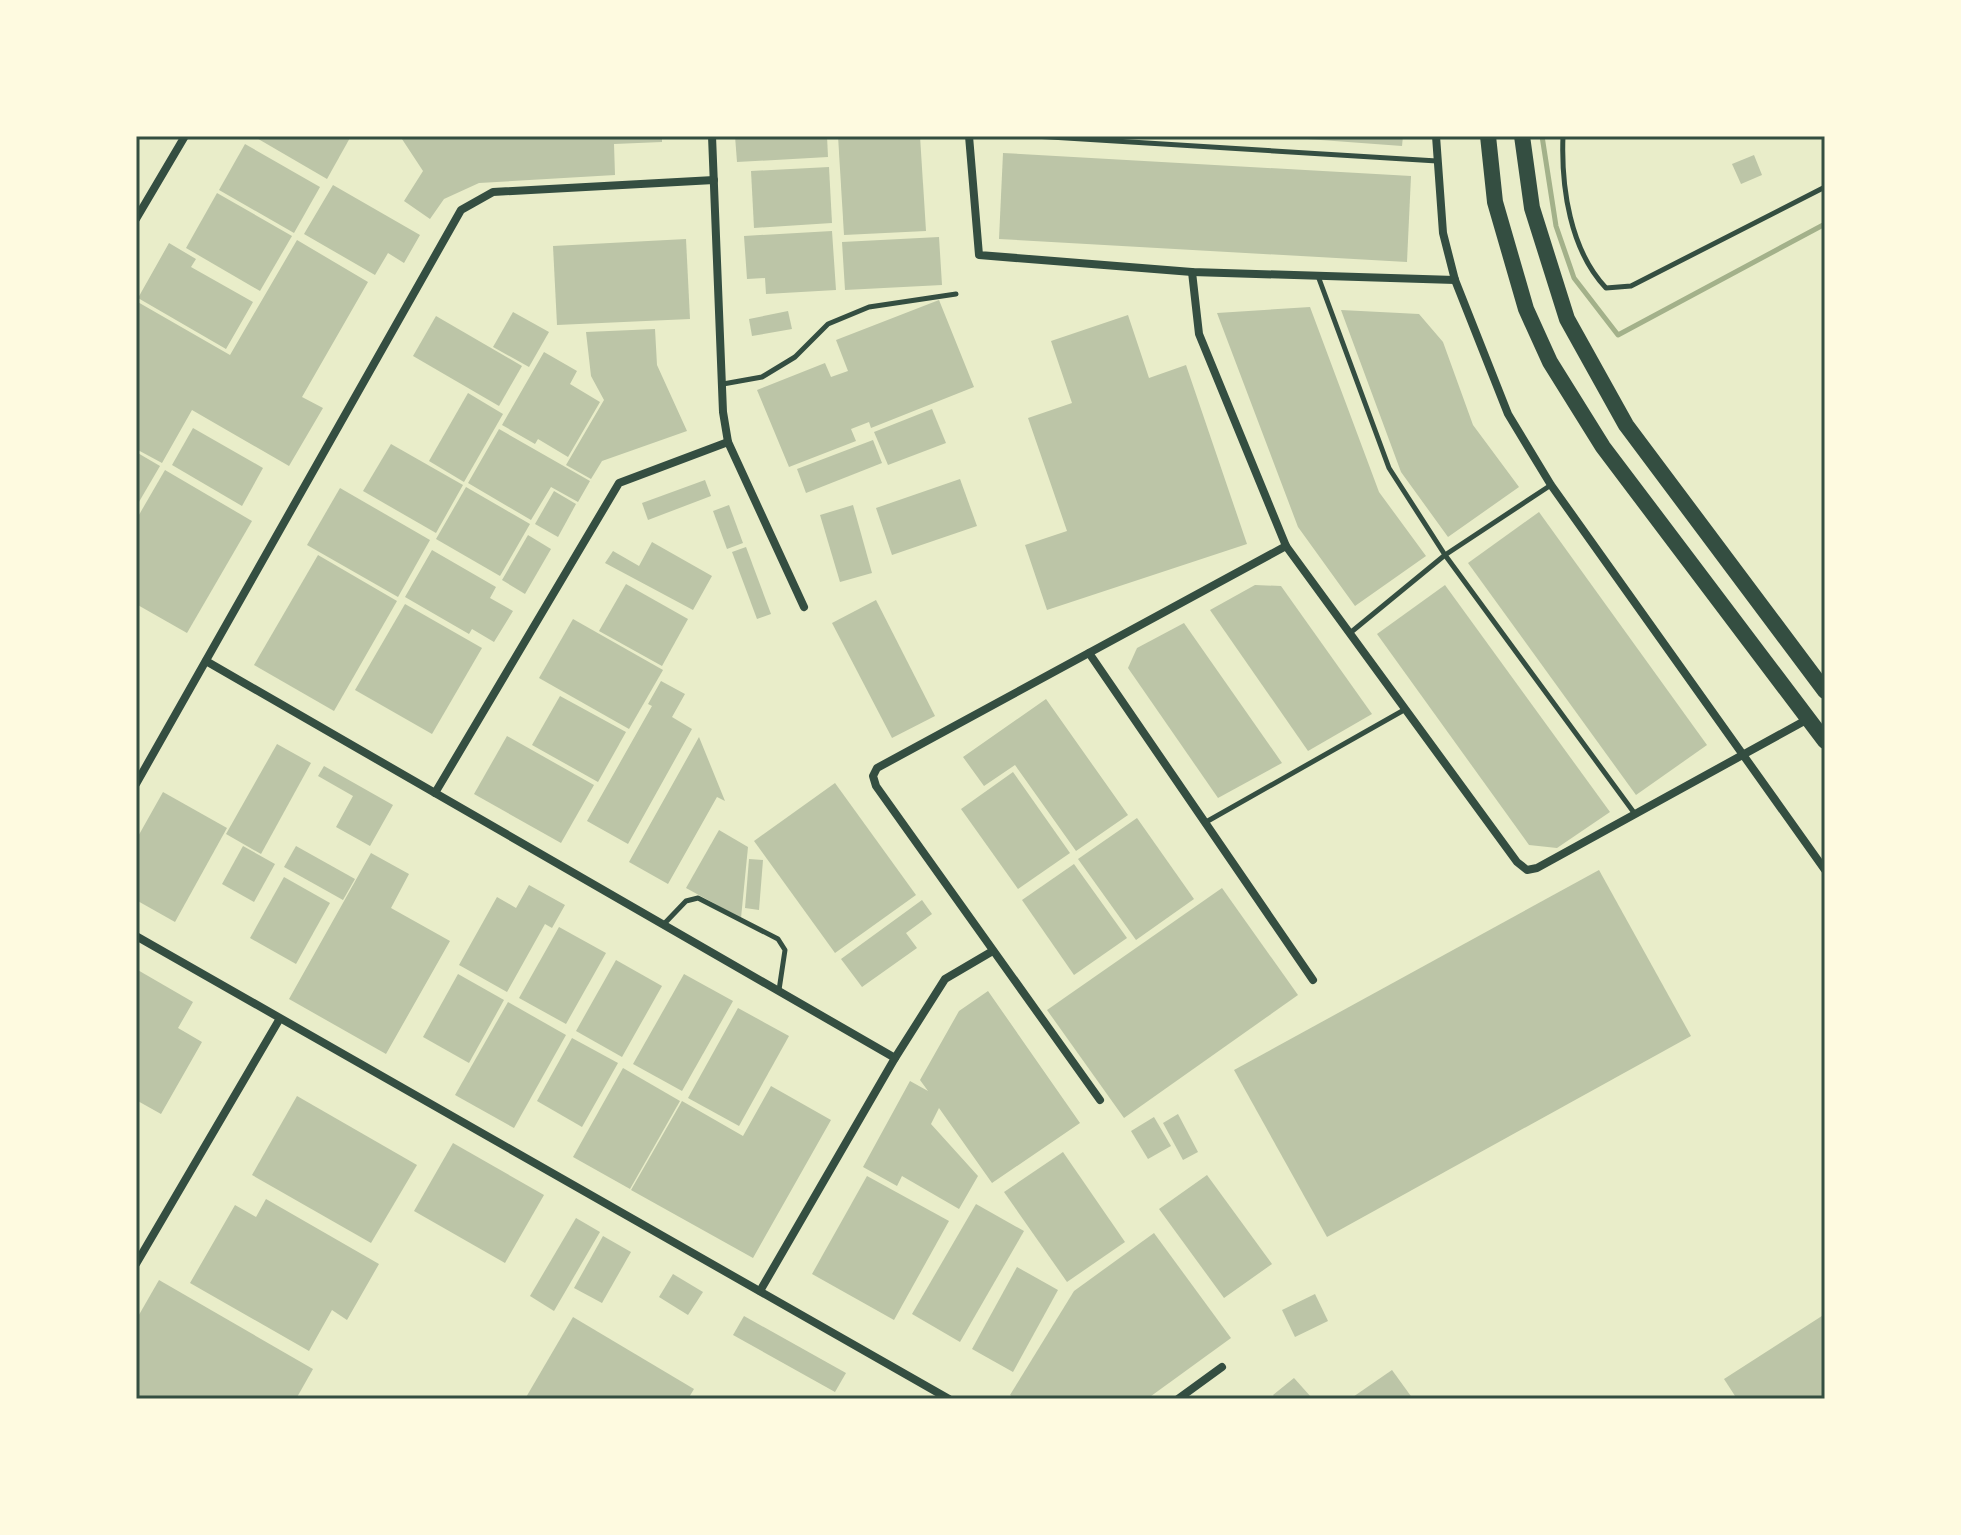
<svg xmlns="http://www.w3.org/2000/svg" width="1961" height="1535" viewBox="0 0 1961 1535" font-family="'DejaVu Sans',sans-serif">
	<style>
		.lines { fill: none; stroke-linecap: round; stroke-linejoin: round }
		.stream { stroke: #a3b18a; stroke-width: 5 }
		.building { fill: #bcc5a7 }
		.service { stroke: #344e41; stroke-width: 5 }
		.minor { stroke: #344e41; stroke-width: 8 }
		.trunk { stroke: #344e41; stroke-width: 16 }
		.neatline { fill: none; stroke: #344e41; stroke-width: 3 }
	</style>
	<rect width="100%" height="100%" fill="#e9edc9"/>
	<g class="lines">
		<path class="stream" d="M1542 136 1556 226 1574 278 1618 335 1825 224"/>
	</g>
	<g class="building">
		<path d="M253 136H351L327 179Z"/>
		<path d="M400 136H662V142L614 144 615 175 479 183 444 199 430 219 404 201 423 171Z"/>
		<path d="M735 136H827L828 157 737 162Z"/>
		<path d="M838 136H920L926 231 844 235Z"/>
		<path d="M1265 136H1403L1402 146Z"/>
		<path d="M245 144 320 187 294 233 219 190Z"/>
		<path d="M1003 153 1411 176 1407 262 999 239Z"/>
		<path d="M1754 155 1762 175 1741 184 1732 164Z"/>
		<path d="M829 167 832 223 754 228 751 171Z"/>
		<path d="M333 185 420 235 404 263 388 253 375 275 304 234Z"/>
		<path d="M217 193 292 236 260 291 186 248Z"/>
		<path d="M832 231 836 290 766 294 765 278 747 279 744 236Z"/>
		<path d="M939 237 942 285 845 290 842 242Z"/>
		<path d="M686 239 690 319 557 325 553 246Z"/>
		<path d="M297 240 368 282 302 397 323 408 289 466 192 410 162 463 136 449V301L230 355Z"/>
		<path d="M169 243 196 259 191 267 253 302 226 349 138 298Z"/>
		<path d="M939 300 974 387 871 428 869 422 851 429 856 441 789 467 757 390 825 363 831 377 848 371 836 340Z"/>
		<path d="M1310 307 1379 492 1426 556 1355 606 1298 527 1217 313Z"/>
		<path d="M1341 310 1419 314 1443 342 1473 425 1519 487 1448 537 1401 472Z"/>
		<path d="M788 311 792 329 752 336 749 319Z"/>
		<path d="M513 312 549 332 529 367 493 347Z"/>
		<path d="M1128 315 1149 378 1186 365 1247 544 1047 610 1025 545 1067 531 1028 418 1072 403 1051 341Z"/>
		<path d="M436 316 522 366 499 406 413 356Z"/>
		<path d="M655 329 657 365 687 431 602 461 591 479 566 465 604 400 591 376 586 332Z"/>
		<path d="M544 352 577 371 570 384 600 402 568 457 538 439 535 444 502 425Z"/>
		<path d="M468 393 503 414 464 482 429 461Z"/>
		<path d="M932 409 946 443 888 465 874 432Z"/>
		<path d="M193 428 263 468 242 506 172 465Z"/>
		<path d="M499 429 590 481 578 502 551 487 531 520 468 483Z"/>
		<path d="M873 440 882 463 806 493 797 469Z"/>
		<path d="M391 444 463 485 436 533 363 491Z"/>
		<path d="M136 452 160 466 136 507Z"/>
		<path d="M165 470 252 521 187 633 136 604V520Z"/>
		<path d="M960 479 977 526 892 555 876 508Z"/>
		<path d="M705 480 711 496 648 520 642 503Z"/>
		<path d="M466 487 530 524 500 576 436 539Z"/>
		<path d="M340 488 430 540 398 597 307 545Z"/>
		<path d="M554 491 576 504 558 537 535 524Z"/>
		<path d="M729 505 743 543 727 549 713 511Z"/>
		<path d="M853 505 872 573 840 582 820 515Z"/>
		<path d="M1539 512 1707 745 1636 795 1468 563Z"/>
		<path d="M528 535 551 549 525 594 502 580Z"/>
		<path d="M652 542 712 576 693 610 605 563 613 551 639 566Z"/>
		<path d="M746 547 771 614 757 619 732 552Z"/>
		<path d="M432 550 496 587 490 598 513 611 494 642 472 629 469 634 405 597Z"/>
		<path d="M318 555 397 601 334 711 254 665Z"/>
		<path d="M626 584 688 619 662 666 599 631Z"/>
		<path d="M1255 585 1281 586 1372 714 1308 751 1210 610Z"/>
		<path d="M1445 585 1610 812 1557 848 1529 845 1377 634Z"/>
		<path d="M876 600 935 716 892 738 832 623Z"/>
		<path d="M405 604 482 648 432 734 355 690Z"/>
		<path d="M573 619 663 670 629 729 539 678Z"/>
		<path d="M1184 623 1282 763 1218 798 1128 668 1137 648Z"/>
		<path d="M661 681 685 694 672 717 692 729 628 844 587 821 652 706 648 704Z"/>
		<path d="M560 696 626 732 598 782 532 745Z"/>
		<path d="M1046 699 1128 815 1076 851 1015 765 984 786 963 757Z"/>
		<path d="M507 736 594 785 561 843 474 794Z"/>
		<path d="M699 737 725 801 717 797 668 884 629 862Z"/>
		<path d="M277 744 311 763 261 854 226 834Z"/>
		<path d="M324 766 393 805 370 846 336 827 353 796 318 776Z"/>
		<path d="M1013 772 1070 853 1018 889 961 809Z"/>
		<path d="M835 783 916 895 835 953 754 841Z"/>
		<path d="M163 792 227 828 175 922 136 900V840Z"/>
		<path d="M1137 818 1194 899 1136 940 1078 859Z"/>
		<path d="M719 830 748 847 741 918 686 888Z"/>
		<path d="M243 846 275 864 254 902 222 884Z"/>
		<path d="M296 846 355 879 343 900 284 867Z"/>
		<path d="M371 853 409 874 391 908 450 941 386 1054 289 999Z"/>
		<path d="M749 859 763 860 759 910 745 908Z"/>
		<path d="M1074 864 1127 938 1074 975 1022 900Z"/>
		<path d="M1599 870 1691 1036 1327 1237 1234 1070Z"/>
		<path d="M284 877 330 903 296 964 250 938Z"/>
		<path d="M529 885 565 905 552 928 545 924 507 992 459 965 497 897 516 908Z"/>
		<path d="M1222 888 1298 995 1124 1118 1047 1010Z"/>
		<path d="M922 900 932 914 906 933 917 948 862 987 841 959Z"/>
		<path d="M559 927 606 953 566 1024 519 998Z"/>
		<path d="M616 960 662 986 622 1057 576 1031Z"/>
		<path d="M136 969 193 1002 178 1028 202 1042 161 1114 136 1100Z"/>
		<path d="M458 974 504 1000 469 1063 423 1037Z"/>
		<path d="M684 974 733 1001 682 1091 633 1064Z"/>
		<path d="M988 991 1080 1123 992 1183 939 1108 931 1124 978 1176 959 1209 902 1176 897 1186 863 1167 910 1081 928 1091 920 1080 959 1011Z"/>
		<path d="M508 1002 566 1035 514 1128 455 1095Z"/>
		<path d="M738 1008 789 1036 739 1126 688 1098Z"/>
		<path d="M572 1038 618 1063 582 1127 537 1101Z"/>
		<path d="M623 1068 680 1101 630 1189 573 1157Z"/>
		<path d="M771 1086 831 1120 753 1258 631 1190 682 1101 743 1136Z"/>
		<path d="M297 1096 417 1165 371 1243 252 1175Z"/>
		<path d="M1178 1114 1198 1152 1183 1160 1163 1123Z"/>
		<path d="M1154 1117 1171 1146 1148 1159 1131 1131Z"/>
		<path d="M453 1143 544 1195 505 1263 414 1211Z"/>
		<path d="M1063 1152 1125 1242 1067 1282 1004 1192Z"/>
		<path d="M1207 1175 1272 1264 1224 1298 1159 1209Z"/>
		<path d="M867 1176 949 1221 894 1320 812 1274Z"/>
		<path d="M266 1199 379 1264 347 1320 332 1310 309 1351 190 1283 235 1205 256 1217Z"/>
		<path d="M976 1204 1024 1231 960 1342 912 1314Z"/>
		<path d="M576 1218 600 1232 554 1311 530 1296Z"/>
		<path d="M1154 1233 1231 1338 1147 1399H1015L1010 1395 1074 1291Z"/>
		<path d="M603 1236 631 1252 602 1303 574 1288Z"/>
		<path d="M1017 1267 1058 1290 1013 1372 972 1349Z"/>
		<path d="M673 1274 703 1292 688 1315 659 1297Z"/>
		<path d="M159 1280 313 1369 296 1399H136V1320Z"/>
		<path d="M1315 1294 1328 1321 1295 1337 1282 1310Z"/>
		<path d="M1825 1314V1399H1737L1724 1379Z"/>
		<path d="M744 1316 846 1373 835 1392 733 1335Z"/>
		<path d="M573 1317 694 1389 688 1399H525Z"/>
		<path d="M1392 1370 1413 1399H1350Z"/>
		<path d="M1294 1378 1311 1397 1276 1399 1273 1395Z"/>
	</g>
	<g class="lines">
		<g class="service">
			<path d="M1034 136 1437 161"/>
			<path d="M1563 136C1561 187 1570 250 1606 288L1631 286 1825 187"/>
			<path d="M1318 276 1389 468 1445 555 1635 814"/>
			<path d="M723 384 762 377 795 357 828 324 869 307 956 294"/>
			<path d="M1350 633 1445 555 1551 485"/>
			<path d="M1206 822 1404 710"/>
			<path d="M663 925 686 901 698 898 778 939 785 950 779 990"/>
		</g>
		<g class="minor">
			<path d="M712 136 723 412 728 442 804 607"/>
			<path d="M969 136 979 255 1192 272 1455 280"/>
			<path d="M1436 136 1443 233 1455 280 1508 414 1551 485 1825 870"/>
			<path d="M136 219 185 136"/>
			<path d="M1192 272 1199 334 1286 546 1517 862 1527 870 1537 868 1808 719"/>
			<path d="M1089 653 1313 980"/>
			<path d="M206 661 895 1058"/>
			<path d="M136 784 461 210 493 192 714 180"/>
			<path d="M435 793 619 483 728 442"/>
			<path d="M136 936 949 1399"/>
			<path d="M1100 1100 876 786 873 776 877 768 1286 546"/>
			<path d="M136 1264 279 1020"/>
			<path d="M760 1291 895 1058 945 979 991 952"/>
			<path d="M1178 1399 1222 1367"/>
		</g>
		<g class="trunk">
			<path d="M1488 136 1495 202 1526 309 1550 362 1603 447 1825 741"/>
			<path d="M1522 136 1532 208 1567 319 1626 425 1825 691"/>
		</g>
	</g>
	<rect width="1961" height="1535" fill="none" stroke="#fefae0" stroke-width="276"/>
	<rect x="138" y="138" width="1685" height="1259" class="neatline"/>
</svg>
